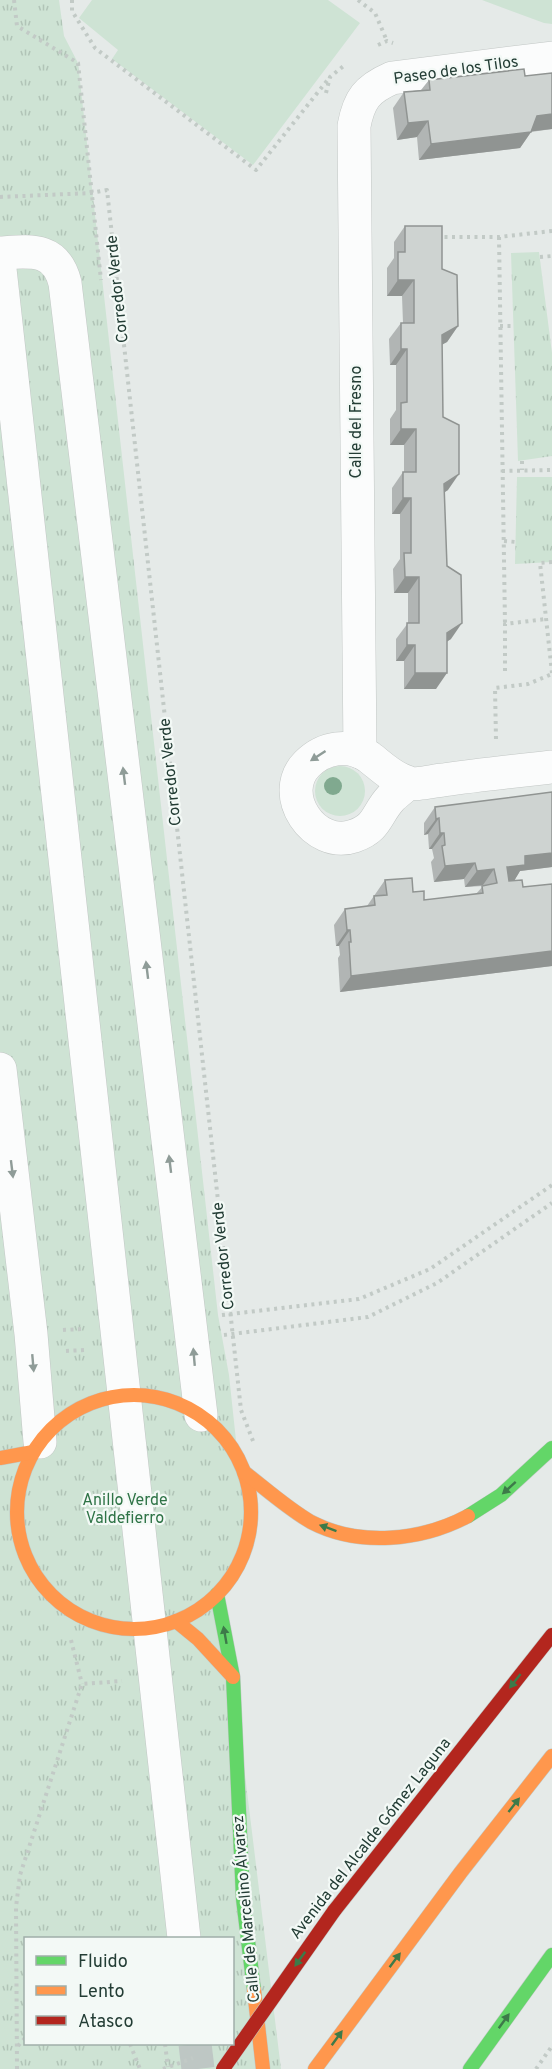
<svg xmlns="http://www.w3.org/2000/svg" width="552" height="2069" viewBox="0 0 552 2069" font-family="Overpass,sans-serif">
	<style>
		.grass { fill: #cee3d4 }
		.park { fill: url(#park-tufts); fill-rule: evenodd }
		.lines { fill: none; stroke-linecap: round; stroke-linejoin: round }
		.street-tunnel { stroke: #bec7c4; stroke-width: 33; stroke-dasharray: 33 16; stroke-linecap: butt }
		.street-casing { stroke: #c2c7c5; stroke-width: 34 }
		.fast-casing { stroke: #c0c8c5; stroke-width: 15 }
		.slow-casing { stroke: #c0c8c5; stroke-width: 15 }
		.jam-casing { stroke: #c0c8c5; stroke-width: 15 }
		.path { stroke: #c2cac6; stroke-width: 4; stroke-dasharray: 3 4.5; stroke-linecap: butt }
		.street { stroke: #fbfcfc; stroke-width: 33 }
		.fast { stroke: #63d668; stroke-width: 14 }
		.slow { stroke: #ff974d; stroke-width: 14 }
		.jam { stroke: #b3261e; stroke-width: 14 }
		.jam-bridge-casing { stroke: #bdc6c3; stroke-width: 15; stroke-linecap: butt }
		.jam-bridge { stroke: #b3261e; stroke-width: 14 }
		.tree { fill: #80a98f }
		.wall { fill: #b1b5b4 }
		.shaded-wall { fill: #909492 }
		.building { fill: #ced3d1; stroke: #909492; stroke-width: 1.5 }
		.oneway { fill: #8f9c98 }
		.oneway2 { fill: #3d7a49 }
		.labels { text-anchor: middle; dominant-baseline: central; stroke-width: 4.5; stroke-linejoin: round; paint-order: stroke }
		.street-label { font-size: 16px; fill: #233d35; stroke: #f3f9f6 }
		.park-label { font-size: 16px; fill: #2e7346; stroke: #f3f9f6 }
	</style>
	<defs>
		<pattern id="park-tufts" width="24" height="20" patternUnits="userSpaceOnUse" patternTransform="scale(1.5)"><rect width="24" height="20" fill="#cee3d4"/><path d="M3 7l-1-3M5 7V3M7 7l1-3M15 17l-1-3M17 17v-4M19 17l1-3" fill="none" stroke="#b1c4b7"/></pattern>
	</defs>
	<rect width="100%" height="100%" fill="#e5eae8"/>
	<g class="grass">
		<path d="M92 0H328L360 23 253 165 112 59 118 50 79 18Z"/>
		<path d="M482 0H552V24L544 23Z"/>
		<circle cx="340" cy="791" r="25"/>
	</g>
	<g class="park">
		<path d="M0 0H59L64 36 78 63 218 1315 229 1375 238 1459 250 1497 251 1522 246 1548 235 1572 217 1595 233 1677 281 2069H0ZM26 1938H232V2044H26Z"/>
		<path d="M539 252 552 353V456L518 461 511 253Z"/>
		<path d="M517 477H552V562L515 564Z"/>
	</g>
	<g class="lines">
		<path class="street-tunnel" d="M195 2044 198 2069"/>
		<defs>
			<g id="street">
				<path d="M0 253C31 251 56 247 65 283L201 1415"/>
				<path d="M0 269 184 1938"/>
				<path d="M360 752 354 126C359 99 367 89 392 78L552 58"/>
				<path d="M408 783C403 788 396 793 391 798 376 814 378 828 354 836 314 850 277 794 307 764 324 747 349 743 369 757 381 766 391 777 407 782 416 786 432 781 443 780 479 775 516 771 552 767"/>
				<path d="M0 1069 31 1334 40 1442"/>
			</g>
			<g id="fast">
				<path d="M468 1516 501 1495 552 1448"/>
				<path d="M217 1594 233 1677 243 1899 254 1990"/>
				<path d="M470 2069 552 1955"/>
			</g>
			<g id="slow">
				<circle cx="134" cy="1512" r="117"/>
				<path d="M0 1458 33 1452"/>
				<path d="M244 1472C266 1489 287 1508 311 1522 359 1547 421 1541 468 1516"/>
				<path d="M176 1621 198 1639 233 1677"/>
				<path d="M254 1990 263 2069"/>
				<path d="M315 2069 461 1872 552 1756"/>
			</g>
			<path id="jam" d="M334 1911 552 1635"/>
		</defs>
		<use href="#street" class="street-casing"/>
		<use href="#fast" class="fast-casing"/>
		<use href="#slow" class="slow-casing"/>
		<use href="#jam" class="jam-casing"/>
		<g class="path">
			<path d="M14 0 17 26 78 63 101 280"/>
			<path d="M72 0V11L95 48 256 170 330 77"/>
			<path d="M358 0 375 13 387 41"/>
			<path d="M378 45 387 41 393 43"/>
			<path d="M326 93 330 77 346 64"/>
			<path d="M0 197 91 193 107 190 241 1410 253 1441"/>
			<path d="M437 237H499L552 231"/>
			<path d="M499 237 505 624"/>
			<path d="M540 257 552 256"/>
			<path d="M500 326H514"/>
			<path d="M522 461V470"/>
			<path d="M502 471 552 470"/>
			<path d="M504 541 516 542"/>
			<path d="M552 562 540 563 552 673"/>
			<path d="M505 671V624L546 619"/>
			<path d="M496 739 495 688 528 684 552 674"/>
			<path d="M222 1315 359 1299 430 1269 552 1185"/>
			<path d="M63 1330 83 1329"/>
			<path d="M224 1335 368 1317 437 1283 552 1203"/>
			<path d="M66 1351 85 1350"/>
			<path d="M71 1640 82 1684"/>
			<path d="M130 2044 140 2069"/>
			<path d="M165 2044 168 2067"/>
			<path d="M18 2046 26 2037"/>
			<path d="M17 2069 16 1907 20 1875 82 1684 122 1681"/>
			<path d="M163 2069 193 2058"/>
			<path d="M536 2069 552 2046"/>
		</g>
		<use href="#street" class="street"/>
		<use href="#fast" class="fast"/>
		<use href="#slow" class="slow"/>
		<use href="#jam" class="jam"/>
		<defs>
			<path id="jam-bridge" d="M223 2069 334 1911"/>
		</defs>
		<use href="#jam-bridge" class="jam-bridge-casing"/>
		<use href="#jam-bridge" class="jam-bridge"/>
	</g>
	<circle class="tree" cx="333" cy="786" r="9"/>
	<g class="wall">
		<path d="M552 73V129L531 132 520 148 419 160 417 137 397 140 393 108 404 92 421 90 429 80 525 76Z"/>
		<path d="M405 226 442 269 458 326 447 342 442 344 443 417 448 490 444 492 447 566 451 639 447 641 436 689H404V661H396V639L408 623V593H394L393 569 400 559V514H392V488L403 472H404V445H390V419L396 410V365H390L389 339 401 323H403L402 296H387V268L394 258V242Z"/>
		<path d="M552 792V867L520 871 514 881 523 887 552 884V966L340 992 338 958 340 955 339 946H336L334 925 345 909 367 906 385 880 413 892 424 900 476 894 483 886 465 887 464 879 434 882 431 862 434 858 432 849H429L428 834 424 835V823L435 807Z"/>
	</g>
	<g class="shaded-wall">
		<path d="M552 114V129L526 132 537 116Z"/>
		<path d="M428 121 417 137 397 140 408 123Z"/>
		<path d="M531 132 520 148 419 160 431 144Z"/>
		<path d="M398 280H414L402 296H387Z"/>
		<path d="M458 326 447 342 431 351 442 335Z"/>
		<path d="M401 349H407L396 365H390Z"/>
		<path d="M401 429H416L404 445H390Z"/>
		<path d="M459 474 448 490 433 500 444 484Z"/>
		<path d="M403 498H411L400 514H392Z"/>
		<path d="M405 577H419L408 593H394Z"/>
		<path d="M462 623 451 639 436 649 447 633Z"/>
		<path d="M407 645H415L404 661H396Z"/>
		<path d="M415 673H447L436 689H404Z"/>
		<path d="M439 818 428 834 424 835 436 819Z"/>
		<path d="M440 833H444L432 849H429Z"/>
		<path d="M552 853V867L520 871 514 881 496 883 507 867 525 856Z"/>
		<path d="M475 863 464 879 434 882 445 866Z"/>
		<path d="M494 869 483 885 465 887 477 871Z"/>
		<path d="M347 930H350L339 946H336Z"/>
		<path d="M552 951V966L340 992 351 976Z"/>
	</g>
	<g class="building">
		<path d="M524 69 525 76 552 73V114L537 116 531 132 431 144 428 121 408 123 404 92 430 90 429 80Z"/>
		<path d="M405 226H442V269L457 275 458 326 442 335 443 417 459 425V474L444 484 447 566 461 575 462 623 447 633V673H415V645H407V623H419V577H405L404 553H411V498H403V472H416V429H401V403L407 402V349H401V323H414V280H398V252H405Z"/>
		<path d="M552 792V853L525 856V865L507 867 509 881 522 880 523 887 552 884V951L351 976 349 942H351L350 930H347L345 909 375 905 374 896 387 895 385 880 412 878 413 892 424 891V900L483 893 482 886 497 883 494 869 477 871 475 863 445 866 442 846 445 845 444 833H440L439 818 436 819 435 807Z"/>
	</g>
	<defs><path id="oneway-solid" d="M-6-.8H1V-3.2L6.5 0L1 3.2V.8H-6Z" transform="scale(1.5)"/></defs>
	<g class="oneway">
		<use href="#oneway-solid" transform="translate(318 756) rotate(147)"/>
		<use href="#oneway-solid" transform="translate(124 776) rotate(-97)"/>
		<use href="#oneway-solid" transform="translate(147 970) rotate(-97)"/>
		<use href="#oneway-solid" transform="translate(170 1164) rotate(-97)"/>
		<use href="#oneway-solid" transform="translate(12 1169) rotate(83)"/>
		<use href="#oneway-solid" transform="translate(194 1357) rotate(-95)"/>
		<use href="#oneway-solid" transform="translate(33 1363) rotate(85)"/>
	</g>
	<g class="oneway2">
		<use href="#oneway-solid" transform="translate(509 1488) rotate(138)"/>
		<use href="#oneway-solid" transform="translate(328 1528) rotate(-160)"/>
		<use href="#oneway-solid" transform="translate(225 1635) rotate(-100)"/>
		<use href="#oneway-solid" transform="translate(515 1681) rotate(128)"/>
		<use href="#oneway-solid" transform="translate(514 1805) rotate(-52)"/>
		<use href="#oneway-solid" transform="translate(300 1959) rotate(126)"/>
		<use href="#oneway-solid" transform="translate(395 1960) rotate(-53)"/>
		<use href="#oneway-solid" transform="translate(504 2021) rotate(-54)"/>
		<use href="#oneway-solid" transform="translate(337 2038) rotate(-54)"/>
	</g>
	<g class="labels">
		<g class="street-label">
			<text transform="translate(456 71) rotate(-8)">Paseo de los Tilos</text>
			<text transform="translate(118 289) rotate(-96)">Corredor Verde</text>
			<text transform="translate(357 422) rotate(-90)">Calle del Fresno</text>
			<text transform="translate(171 772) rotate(-96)">Corredor Verde</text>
			<text transform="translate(224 1256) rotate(-96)">Corredor Verde</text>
			<text transform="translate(371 1839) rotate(-52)">Avenida del Alcalde Gómez Laguna</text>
			<text transform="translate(247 1909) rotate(-95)">Calle de Marcelino Álvarez</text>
		</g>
		<g class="park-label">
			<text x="125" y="1501">Anillo Verde<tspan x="125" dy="18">Valdefierro</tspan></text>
		</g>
	</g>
	<rect x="24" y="1937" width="210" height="108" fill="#f3f9f6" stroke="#a0aea9" stroke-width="1.5"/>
	<rect x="36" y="1956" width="30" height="9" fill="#63d668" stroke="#a0aea9" stroke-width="1.5"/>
	<text x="78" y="1967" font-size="18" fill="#233d35">Fluido</text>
	<rect x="36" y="1986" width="30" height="9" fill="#ff974d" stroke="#a0aea9" stroke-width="1.5"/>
	<text x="78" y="1997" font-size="18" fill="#233d35">Lento</text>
	<rect x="36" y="2016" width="30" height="9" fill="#b3261e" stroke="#a0aea9" stroke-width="1.5"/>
	<text x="78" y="2027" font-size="18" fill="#233d35">Atasco</text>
</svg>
